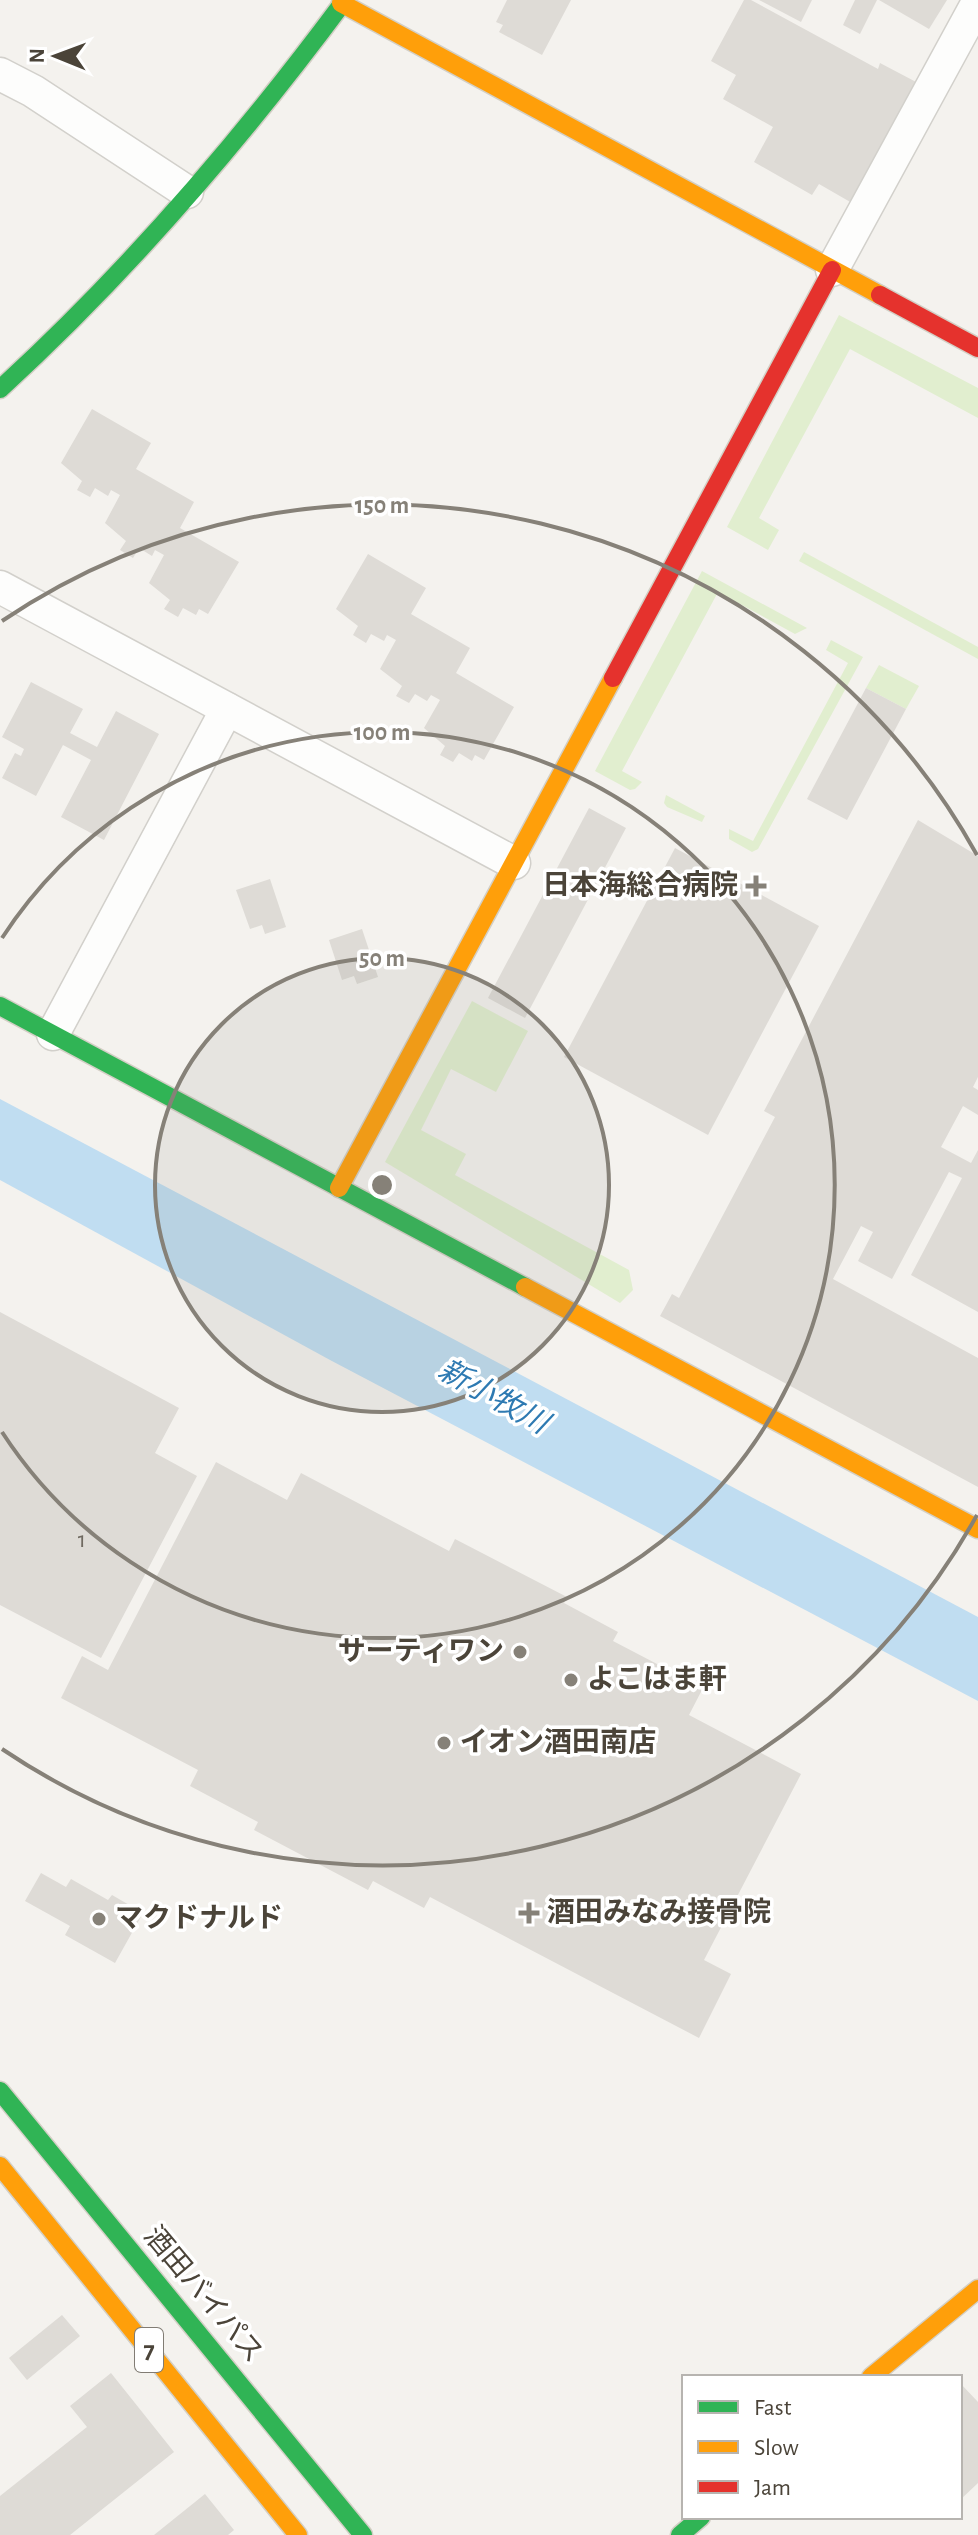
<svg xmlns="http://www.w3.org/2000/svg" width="978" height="2535" viewBox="0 0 978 2535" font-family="'Alegreya Sans','Noto Sans JP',sans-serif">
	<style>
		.green { fill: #e1eecf }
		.water { fill: #c0ddf1 }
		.building { fill: #dedbd6 }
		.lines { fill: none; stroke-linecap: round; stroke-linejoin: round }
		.street-casing { stroke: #d2d0cb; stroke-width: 35 }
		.fast-casing { stroke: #d3cfc5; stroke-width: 21 }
		.slow-casing { stroke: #d3cfc5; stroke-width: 21 }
		.jam-casing { stroke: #d3cfc5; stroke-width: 21 }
		.street { stroke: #fdfdfc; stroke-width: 32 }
		.fast { stroke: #30b455; stroke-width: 18 }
		.slow { stroke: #ff9f0a; stroke-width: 18 }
		.jam { stroke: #e5322d; stroke-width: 18 }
		.ring { fill: none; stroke: #868178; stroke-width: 4 }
		.poi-dot { fill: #868178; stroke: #fff; stroke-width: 3 }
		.labels { text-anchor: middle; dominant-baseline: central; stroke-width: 7; stroke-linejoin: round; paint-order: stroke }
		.number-label { font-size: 24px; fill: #706a61 }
		.shield { fill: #fff; stroke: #817c74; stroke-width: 2 }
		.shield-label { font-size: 26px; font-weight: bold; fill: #4b4439 }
		.poi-label { font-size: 28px; font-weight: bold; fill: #4b4439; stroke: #fff; text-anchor: start }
		.street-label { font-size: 28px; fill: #4b4439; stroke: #fff }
		.water-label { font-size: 30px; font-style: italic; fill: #2e7ab2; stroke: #fff }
		.centre { fill: #868178; stroke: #fff; stroke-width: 4 }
		.ring-label { font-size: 24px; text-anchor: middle; font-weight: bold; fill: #868178; stroke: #fff; stroke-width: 7; stroke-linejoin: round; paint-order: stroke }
	</style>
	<rect width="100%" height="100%" fill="#f4f2ee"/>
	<g class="green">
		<path d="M839 315 978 388V418L850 349 759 518 779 530 768 550 727 527Z"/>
		<path d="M804 552 978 647V659L799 561Z"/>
		<path d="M702 571 807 628 795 634 718 592 622 771 642 782 635 789 630 790 595 771Z"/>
		<path d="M831 640 863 657 758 849 752 852 729 839V829L753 841 848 663 826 650Z"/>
		<path d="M879 665 919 686 906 709 866 688Z"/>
		<path d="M666 795 705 816 702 822 667 807 664 803Z"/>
		<path d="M472 1001 528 1031 496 1092 451 1069 421 1130 466 1154 455 1175 629 1270 633 1290 620 1303 385 1162Z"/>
	</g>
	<path class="water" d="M0 1099 978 1617V1701L330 1360 0 1180Z"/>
	<g class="building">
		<path d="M507 0H571L542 55 499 32 503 25 496 22Z"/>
		<path d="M744 0H751L878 69 880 63 918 83 852 203 819 184 812 195 754 162 773 127 723 99 736 75 711 61Z"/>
		<path d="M759 0H812L801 22Z"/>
		<path d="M855 0H877L860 34 843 25Z"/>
		<path d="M879 0H947L929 29Z"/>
		<path d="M92 409 151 443 136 469 194 502 180 528 239 562 208 614 199 609 196 615 183 608 178 617 164 609 170 600 149 583 164 555 155 550 152 556 139 548 133 558 120 550 126 541 105 523 120 495 111 490 108 496 95 488 90 497 77 490 82 481 61 463Z"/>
		<path d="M368 554 426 588 411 614 470 648 456 673 514 707 484 760 475 755 472 761 459 753 453 762 440 755 445 746 424 728 440 700 431 695 427 701 415 694 409 703 396 696 402 686 380 669 396 640 387 635 384 641 371 634 366 643 353 635 358 626 336 609Z"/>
		<path d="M31 682 83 709 70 733 97 747 116 711 159 734 104 840 61 817 91 760 63 745 36 796 2 778 15 753 21 756 24 749 2 737Z"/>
		<path d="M866 688 906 709 847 820 807 799Z"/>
		<path d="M589 808 626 828 525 1018 488 998Z"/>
		<path d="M918 820 978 856V1077L973 1087 978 1090V1115L963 1106 941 1147 971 1163 978 1150V1312L911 1275 962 1178 949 1172 892 1279 858 1261 873 1232 861 1226 833 1279 978 1358V1487L660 1316 672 1294 679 1298 775 1117 764 1111Z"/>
		<path d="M675 848 819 926 708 1135 564 1057Z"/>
		<path d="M270 879 286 927 265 934 262 925 250 929 236 890Z"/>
		<path d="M362 929 378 977 357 984 354 976 342 980 329 940Z"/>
		<path d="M0 1312 179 1408 155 1453 197 1476 101 1658 0 1605Z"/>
		<path d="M216 1462 287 1500 301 1473 449 1551 455 1539 567 1597 564 1603 618 1632 613 1641 703 1688 689 1715 801 1774 704 1960 731 1974 699 2038 430 1897 424 1908 373 1881 368 1890 254 1830 258 1822 190 1786 198 1770 61 1698 82 1656 108 1670Z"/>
		<path d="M41 1873 66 1887 71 1879 108 1900 112 1895 143 1913 115 1963 65 1935 70 1926 25 1901Z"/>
		<path d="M62 2315 80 2336 27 2380 9 2358Z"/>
		<path d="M111 2373 174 2452 70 2535H0V2496L87 2427 70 2406Z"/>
		<path d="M960 2383 978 2402V2483L960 2500Z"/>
		<path d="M205 2494 234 2530 228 2535H154Z"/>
	</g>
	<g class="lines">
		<defs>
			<g id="street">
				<path d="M0 74 33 91 187 192"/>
				<path d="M832 270 978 2"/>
				<path d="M0 587 514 863"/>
				<path d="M53 1034 227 709"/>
			</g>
			<g id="fast">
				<path d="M0 389C128 272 242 139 345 0"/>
				<path d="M0 1006 525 1287"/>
				<path d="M0 2091 363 2535"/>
				<path d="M680 2535 701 2517"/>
			</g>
			<g id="slow">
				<path d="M341 3 880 295"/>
				<path d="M339 1188 613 678"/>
				<path d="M525 1287 978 1529"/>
				<path d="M0 2166 298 2535"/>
				<path d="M871 2377 978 2289"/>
			</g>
			<g id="jam">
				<path d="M880 295 978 348"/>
				<path d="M613 678 832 270"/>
			</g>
		</defs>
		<use href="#street" class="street-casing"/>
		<use href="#fast" class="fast-casing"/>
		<use href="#slow" class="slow-casing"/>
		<use href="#jam" class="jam-casing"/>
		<use href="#street" class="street"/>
		<use href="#fast" class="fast"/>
		<use href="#slow" class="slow"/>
		<use href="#jam" class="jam"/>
	</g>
	<circle cx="382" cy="1185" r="227" fill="#868178" fill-opacity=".12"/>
	<g class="ring">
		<circle cx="382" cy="1185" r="227"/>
		<path d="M2 938A453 453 0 1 1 2 1432"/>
		<path d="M977 1515A680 680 0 0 1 2 1749M2 621A680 680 0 0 1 977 855"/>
	</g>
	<g class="poi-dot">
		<path d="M752 874h8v8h8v8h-8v8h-8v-8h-8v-8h8z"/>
		<circle cx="520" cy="1652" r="8"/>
		<circle cx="571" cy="1680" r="8"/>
		<circle cx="444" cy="1743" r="8"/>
		<path d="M525 1901h8v8h8v8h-8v8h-8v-8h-8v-8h8z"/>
		<circle cx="99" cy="1919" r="8"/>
	</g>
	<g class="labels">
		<g class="number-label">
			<text x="82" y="1540">1</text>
		</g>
		<rect class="shield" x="135" y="2328" width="28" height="44" rx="6"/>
		<g class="shield-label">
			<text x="149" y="2350">7</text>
		</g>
		<g class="poi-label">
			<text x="738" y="886" text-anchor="end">日本海総合病院</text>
			<text x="504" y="1652" text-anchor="end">サーティワン</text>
			<text x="587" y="1680">よこはま軒</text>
			<text x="460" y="1743">イオン酒田南店</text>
			<text x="547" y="1913">酒田みなみ接骨院</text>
			<text x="115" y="1919">マクドナルド</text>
		</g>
		<g class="street-label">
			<text transform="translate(203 2295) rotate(50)">酒田バイパス</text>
		</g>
		<g class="water-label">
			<text transform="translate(493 1397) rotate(29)">新小牧川</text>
		</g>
	</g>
	<circle cx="382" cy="1185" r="12" class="centre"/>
	<g class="ring-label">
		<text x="382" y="513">150 m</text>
		<text x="382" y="740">100 m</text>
		<text x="382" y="966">50 m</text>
	</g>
	<rect x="682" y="2375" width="280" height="144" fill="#ffffff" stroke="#b7b4b0" stroke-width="2"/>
	<rect x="698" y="2401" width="40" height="12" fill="#30b455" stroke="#b7b4b0" stroke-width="2"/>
	<text x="754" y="2415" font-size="24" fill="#4b4439">Fast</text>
	<rect x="698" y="2441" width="40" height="12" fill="#ff9f0a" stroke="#b7b4b0" stroke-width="2"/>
	<text x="754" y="2455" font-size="24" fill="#4b4439">Slow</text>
	<rect x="698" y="2481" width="40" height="12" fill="#e5322d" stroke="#b7b4b0" stroke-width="2"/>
	<text x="754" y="2495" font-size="24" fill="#4b4439">Jam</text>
	<g transform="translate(56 56) rotate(271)" stroke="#ffffff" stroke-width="6" paint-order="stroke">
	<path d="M0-6L14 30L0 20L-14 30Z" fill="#4b4439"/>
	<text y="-12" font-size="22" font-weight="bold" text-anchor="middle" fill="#4b4439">N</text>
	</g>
</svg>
